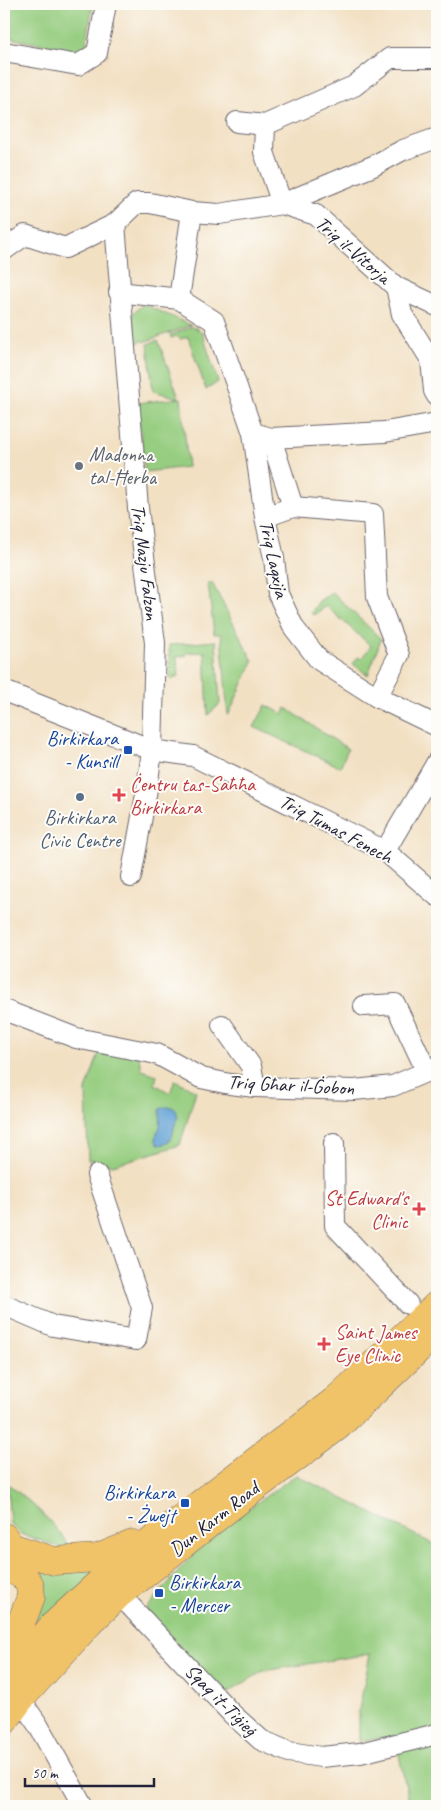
<svg xmlns="http://www.w3.org/2000/svg" width="441" height="1810" viewBox="0 0 441 1810" font-family="Caveat,sans-serif">
	<style>
		.green { fill: #96cd80; stroke: #5c785e }
		.water { fill: #62a2d5; stroke: #426288 }
		.lines { fill: none; stroke-linecap: round; stroke-linejoin: round }
		.minor-casing { stroke: #6b646b; stroke-width: 22 }
		.trunk-casing { stroke: #6b646b; stroke-width: 29 }
		.minor { stroke: #fff; stroke-width: 20 }
		.trunk { stroke: #f0c369; stroke-width: 28 }
		.worship-dot { fill: #6b7280; stroke: #fdfcf7; stroke-width: 2 }
		.transit-dot { fill: #1a4fb4; stroke: #fdfcf7; stroke-width: 2 }
		.health-dot { fill: #e0444e; stroke: #fdfcf7; stroke-width: 2 }
		.service-dot { fill: #5c6f8a; stroke: #fdfcf7; stroke-width: 2 }
		.labels { text-anchor: middle; dominant-baseline: central; stroke-width: 4; stroke-linejoin: round; paint-order: stroke }
		.street-label { font-size: 20px; fill: #22223b; stroke: #fdfcf7 }
		.worship-label { font-size: 20px; fill: #5b616d; stroke: #fdfcf7; text-anchor: start }
		.transit-label { font-size: 20px; fill: #164399; stroke: #fdfcf7; text-anchor: end }
		.health-label { font-size: 20px; fill: #be3a42; stroke: #fdfcf7; text-anchor: start }
		.service-label { font-size: 20px; fill: #4e5e75; stroke: #fdfcf7 }
	</style>
	<rect width="100%" height="100%" fill="#fdfcf7"/>
	<filter id="ink" filterUnits="userSpaceOnUse"><feTurbulence type="fractalNoise" baseFrequency=".02" numOctaves="2"/><feDisplacementMap in="SourceGraphic" scale="10" xChannelSelector="R" yChannelSelector="G"/><feConvolveMatrix kernelMatrix="1 2 1 2 8 2 1 2 1" color-interpolation-filters="sRGB"/></filter>
	<filter id="wash" filterUnits="userSpaceOnUse"><feTurbulence type="fractalNoise" baseFrequency=".0096" numOctaves="4" result="noise"/><feDisplacementMap in="SourceGraphic" scale="20" xChannelSelector="R" yChannelSelector="G"/><feGaussianBlur stdDeviation="1.12" result="paint"/><feColorMatrix in="noise" values="0 0 0 0 0 0 0 0 0 0 0 0 0 0 0 0 0 1.4 0 .05"/><feComposite in="paint" operator="in"/></filter>
	<g filter="url(#wash)">
		<rect width="100%" height="100%" fill="#f2e0c3"/>
		<g class="green">
			<path d="M4 4H93L86 46 82 52 4 37Z"/>
			<path d="M143 304 191 325 144 342 143 340 134 345 132 314Z"/>
			<path d="M191 327 196 328 202 332 218 382 206 390 188 337 180 339 177 336 171 338 170 335Z"/>
			<path d="M158 340 179 398 153 391 148 344Z"/>
			<path d="M181 398 188 467 145 472 137 403Z"/>
			<path d="M208 583H212L253 661 228 716 221 634H214Z"/>
			<path d="M332 592 381 639 368 675 353 664 358 657 361 659 371 646 326 606 314 615 311 613 319 601Z"/>
			<path d="M216 641 220 704 208 715 205 652 186 653V656H177L178 677 170 679 169 645Z"/>
			<path d="M266 705 283 714 286 708 348 749 340 767 254 727Z"/>
			<path d="M101 1048 138 1055 142 1070 157 1075 155 1084 170 1093 175 1080 196 1091 180 1145 113 1165 96 1160H88L86 1090Z"/>
			<path d="M296 1475 437 1546V1806H410L395 1737 359 1741V1710L370 1654 263 1671 223 1696 146 1609 196 1551 238 1516Z"/>
			<path d="M7 1483C30 1502 54 1521 69 1547L68 1550 21 1534 10 1524Z"/>
			<path d="M19 1557 108 1563 29 1642 46 1591Z"/>
		</g>
		<path class="water" d="M165 1107H172L176 1110 178 1117C171 1129 176 1144 159 1145 152 1137 158 1134 160 1126 161 1121 160 1114 160 1109Z"/>
	</g>
	<g filter="url(#ink)">
		<g class="lines">
			<defs>
				<g id="minor">
					<path d="M4 52 78 65 97 53 106 4"/>
					<path d="M237 122 265 125 354 86 390 58H437"/>
					<path d="M265 125 264 152 282 204"/>
					<path d="M282 204 316 215 396 287 402 314 431 360 434 391 437 396"/>
					<path d="M115 224 138 508 155 643 152 750 147 789 131 877"/>
					<path d="M4 250 25 235 65 248 115 224 137 203H150L192 212 219 214 282 204 373 166 403 150 437 138"/>
					<path d="M396 287 437 306"/>
					<path d="M119 292 179 299 214 321 253 433 265 517 274 558 278 594 294 628 319 660 377 697 437 726"/>
					<path d="M179 299 192 212"/>
					<path d="M253 433 271 438 385 432 437 423"/>
					<path d="M271 438 293 507"/>
					<path d="M265 517 293 507 373 514 377 597 399 655 377 697"/>
					<path d="M4 691 152 750 193 756 385 851 437 896"/>
					<path d="M385 851 437 762"/>
					<path d="M364 1006 395 1004 427 1072"/>
					<path d="M4 1010 76 1038 157 1054 201 1078 230 1084 255 1087 354 1090 393 1086 437 1067"/>
					<path d="M222 1025 251 1066 255 1087"/>
					<path d="M334 1143 335 1226 408 1304"/>
					<path d="M4 1305 53 1326 136 1340 142 1308 97 1175"/>
					<path d="M119 1594 232 1714 261 1740 289 1752 321 1757 360 1753 437 1734"/>
					<path d="M20 1699 38 1725 83 1806"/>
				</g>
				<g id="trunk">
					<path d="M4 1537 11 1547 54 1561 98 1558 133 1544"/>
					<path d="M4 1567 23 1575 30 1585 31 1597 4 1666"/>
					<path d="M4 1684 53 1626 109 1574 337 1399 437 1305"/>
					<path d="M4 1721 20 1699 90 1622 119 1594 249 1492 338 1426 437 1331"/>
				</g>
			</defs>
			<use href="#minor" class="minor-casing"/>
			<use href="#trunk" class="trunk-casing"/>
			<use href="#minor" class="minor"/>
			<use href="#trunk" class="trunk"/>
		</g>
	</g>
	<circle class="worship-dot" cx="79" cy="466" r="5"/>
	<g class="transit-dot">
		<rect x="123" y="745" width="10" height="10" rx="2.5"/>
		<rect x="180" y="1498" width="10" height="10" rx="2.5"/>
		<rect x="154" y="1588" width="10" height="10" rx="2.5"/>
	</g>
	<g class="health-dot">
		<path d="M116.5 787.5h5v5h5v5h-5v5h-5v-5h-5v-5h5z"/>
		<path d="M416.5 1201.5h5v5h5v5h-5v5h-5v-5h-5v-5h5z"/>
		<path d="M321.5 1336.5h5v5h5v5h-5v5h-5v-5h-5v-5h5z"/>
	</g>
	<circle class="service-dot" cx="80" cy="797" r="5"/>
	<g class="labels">
		<g class="street-label">
			<text transform="translate(353 250) rotate(41)">Triq il-Vitorja</text>
			<text transform="translate(274 559) rotate(78)">Triq Laqxija</text>
			<text transform="translate(145 562) rotate(83)">Triq Nazju Falzon</text>
			<text transform="translate(336 829) rotate(28)">Triq Tumas Fenech</text>
			<text transform="translate(291 1085) rotate(3)">Triq Għar il-Ġobon</text>
			<text transform="translate(214 1519) rotate(-38)">Dun Karm Road</text>
			<text transform="translate(221 1700) rotate(45)">Sqaq it-Tiġieġ</text>
		</g>
		<g class="worship-label">
			<text x="89" y="454">Madonna<tspan x="89" dy="23">tal-Ħerba</tspan></text>
		</g>
		<g class="transit-label">
			<text x="118" y="738">Birkirkara<tspan x="118" dy="23">- Kunsill</tspan></text>
			<text x="175" y="1492">Birkirkara<tspan x="175" dy="23">- Żwejt</tspan></text>
			<text x="169" y="1582" text-anchor="start">Birkirkara<tspan x="169" dy="23">- Mercer</tspan></text>
		</g>
		<g class="health-label">
			<text x="130" y="784">Ċentru tas-Saħħa<tspan x="130" dy="23">Birkirkara</tspan></text>
			<text x="408" y="1198" text-anchor="end">St Edward's<tspan x="408" dy="23">Clinic</tspan></text>
			<text x="335" y="1332">Saint James<tspan x="335" dy="23">Eye Clinic</tspan></text>
		</g>
		<g class="service-label">
			<text x="80" y="817">Birkirkara<tspan x="80" dy="23">Civic Centre</tspan></text>
		</g>
	</g>
	<rect width="441" height="1810" fill="none" stroke="#fdfcf7" stroke-width="20"/>
	<path d="M25 1778v8h129v-8" fill="none" stroke="#22223b" stroke-width="2.5"/>
	<text x="32" y="1778" font-size="15" fill="#22223b" stroke="#fdfcf7" stroke-width="4" paint-order="stroke">50 m</text>
</svg>
